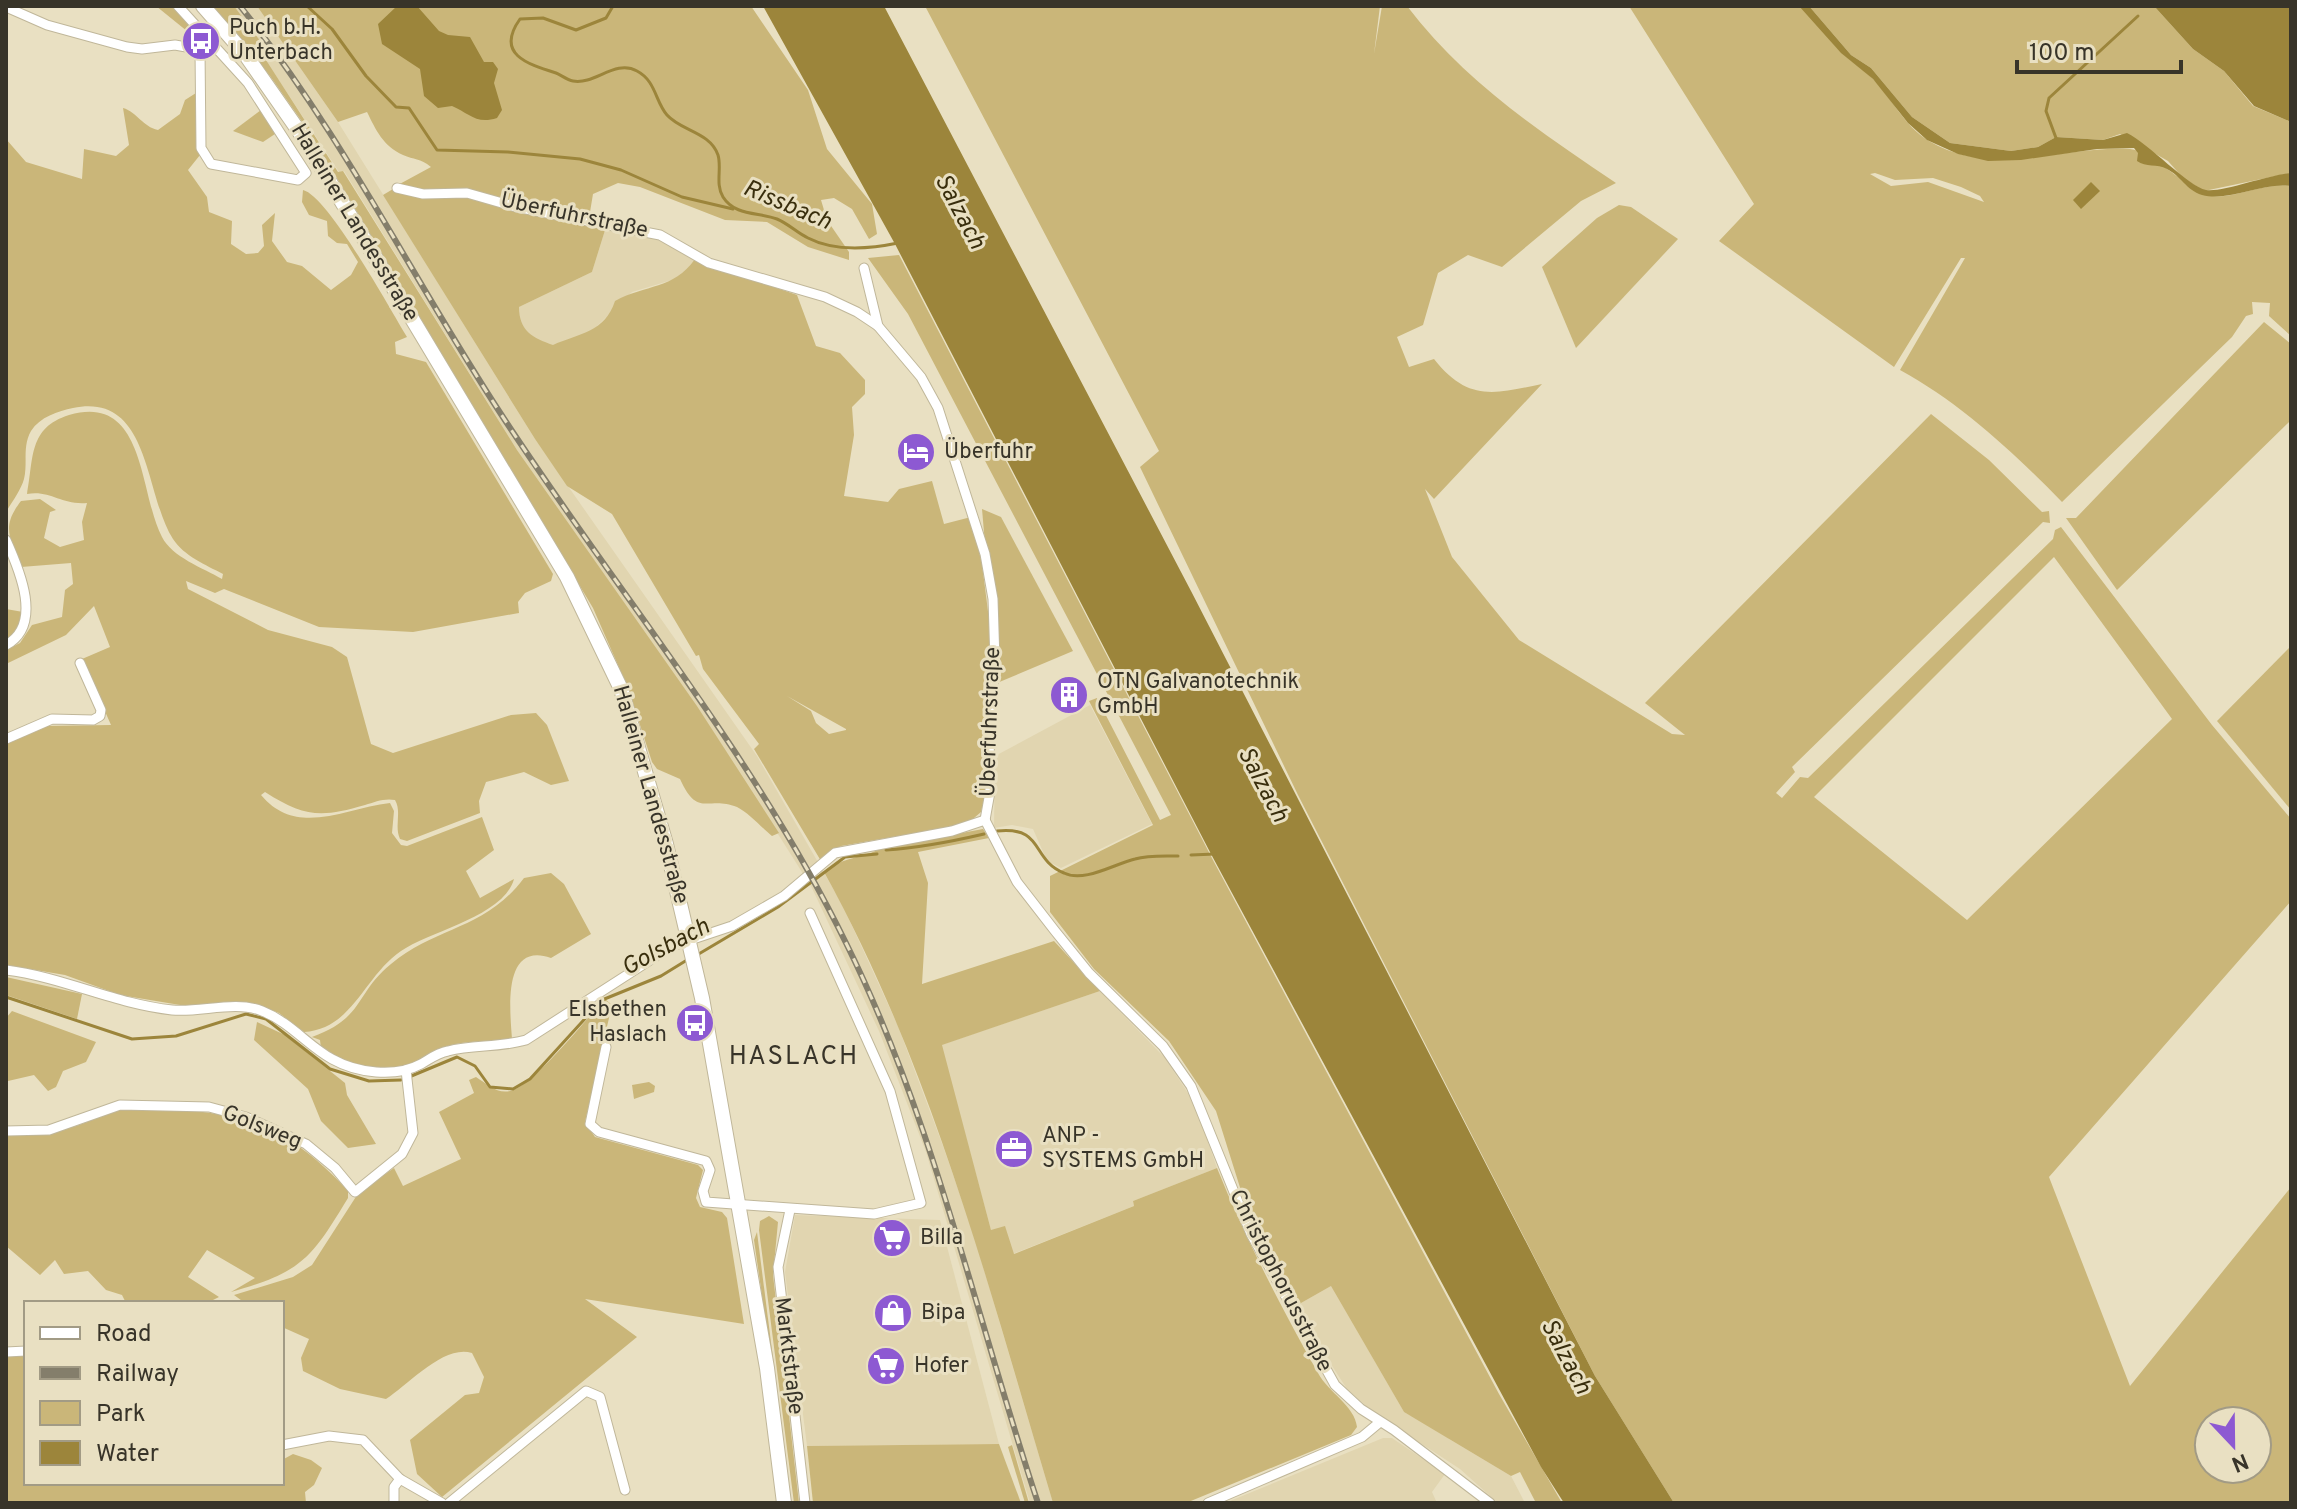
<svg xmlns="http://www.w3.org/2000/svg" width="2297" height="1509" viewBox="0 0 2297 1509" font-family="Overpass,sans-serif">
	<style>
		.built { fill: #e1d5b0; fill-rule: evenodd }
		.green { fill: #cab679; fill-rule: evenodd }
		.water { fill: #9c853b }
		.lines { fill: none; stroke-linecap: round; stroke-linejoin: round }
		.stream { stroke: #9c853b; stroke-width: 3 }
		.minor-casing { stroke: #c0b79a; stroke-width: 11 }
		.secondary-casing { stroke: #c0b79a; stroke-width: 16 }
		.minor { stroke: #fff; stroke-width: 9 }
		.secondary { stroke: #fff; stroke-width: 14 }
		.rail-casing { stroke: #847e6b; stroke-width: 6 }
		.rail { stroke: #e9e0c2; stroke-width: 3; stroke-dasharray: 9; stroke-linecap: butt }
		.labels { text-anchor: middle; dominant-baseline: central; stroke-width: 6; stroke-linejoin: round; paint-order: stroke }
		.poi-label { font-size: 22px; fill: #383429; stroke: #e9e0c2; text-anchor: start }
		.street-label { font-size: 22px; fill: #383429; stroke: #e9e0c2 }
		.water-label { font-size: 24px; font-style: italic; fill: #392e0d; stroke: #e9e0c2 }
		.quarter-label { font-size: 26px; letter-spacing: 2px; fill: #383429; stroke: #e9e0c2 }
	</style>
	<rect width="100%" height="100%" fill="#e9e0c2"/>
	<g class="built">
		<path d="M234 6H257L338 122 535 439 757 756 842 904 898 1026 943 1146 972 1229 1053 1503H1030L926 1152 879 1031 812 888 697 706 517 450 344 171 339 172 265 59 272 58Z"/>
		<path d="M606 227 659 239 695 259 682 277 632 292 591 332 554 346 531 338 519 320V307L592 272Z"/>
		<path d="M1090 705 1152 824 1061 868 1047 861 1033 829 1012 825 994 828 995 756Z"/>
		<path d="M1100 991 1165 1058 1195 1104 1217 1168 1133 1201 1134 1206 1013 1254 991 1230 941 1045Z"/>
		<path d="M795 1215 940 1220 999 1444 807 1446 785 1272Z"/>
		<path d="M1389 1253 1449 1439 1511 1476 1525 1503H1498L1460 1469 1373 1412 1347 1389 1294 1307ZM1333 1289 1411 1416 1404 1412Z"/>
		<path d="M1383 1438H1392L1445 1474 1432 1492 1437 1503H1225Z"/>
	</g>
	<g class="green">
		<path d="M156 6H171L189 23 198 40Z"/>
		<path d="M213 6H234L273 58 266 60 338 172 343 171 517 450 697 706 779 833 772 836C762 828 749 813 737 807 708 795 698 819 680 779L657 769 652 762 628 688 593 608 310 133 270 76Z"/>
		<path d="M257 6H751L808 90 827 149 872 204 877 234 869 239 852 209 834 198 821 200 827 220 849 252V260L808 247 767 222 725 220 640 187 618 183 593 194 589 218C553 211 519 201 484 194 455 189 426 193 396 186L431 167C420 158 414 160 403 155 383 146 376 130 367 112L338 122Z"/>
		<path d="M925 6H1380L1374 54 1382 6H1407C1464 81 1539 131 1616 183L1581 201 1502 267 1468 255 1438 273 1423 325 1397 337 1409 367 1434 359C1468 402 1494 394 1542 384L1434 499 1425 489 1452 557 1519 640 1672 734 1685 735 1645 703 1931 414 1989 460 2042 512 2049 511 2050 523 2043 522 1792 767 1795 772 1776 793 1782 798 1800 777 1808 778 2053 539 2055 530 2061 527 2212 725 2291 819V901L2049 1177 2130 1386 2291 1187V1503H1674L1595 1376 1298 795 1140 467 1159 451ZM2054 557 2172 719 1967 920 1814 797ZM2209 1421H2257V1469H2209Z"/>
		<path d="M1629 6H1799C1815 18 1826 37 1840 51 1850 61 1862 68 1872 78 1892 98 1904 126 1929 141 1993 179 2062 145 2130 149 2151 150 2188 191 2213 196 2232 199 2265 182 2291 186V336L2269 316 2270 303 2252 302 2253 314 2246 316 2232 337 2062 502C2013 452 1962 404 1900 370L1965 258H1961L1894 367 1719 241 1754 204ZM1875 173 1895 180 1933 178 1961 187 1980 196 1984 202 1928 182 1891 186 1870 174Z"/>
		<path d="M1809 6H2154L2193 49 2224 71 2253 106 2291 122V173L2204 191 2183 178 2168 161 2120 134 2103 140 2056 137 2038 147 2011 151 1950 143 1912 117 1871 68 1851 55Z"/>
		<path d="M196 93 200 155 188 170 207 197 209 212 232 221 231 244 246 254 258 253 264 246 262 225 275 213 272 241 287 262 302 266 331 290 351 275 358 262 347 244 337 243 328 236 327 221 309 215 302 202 303 190C328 196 390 309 407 337L395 342 396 354 426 362 553 574 551 581 525 593 518 602 519 613 413 632 319 627 224 589 215 593 186 581 188 589 268 630 332 647 347 657 371 744 393 753 511 715 536 713 547 725 569 781 551 785 524 772 486 782 479 801 480 813 407 841 400 839C394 826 402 812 395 800 384 798 375 802 365 805 321 818 304 817 265 792L261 795C297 838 345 808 390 803L394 811 392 833 401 845 407 846 482 817 494 850 466 871 480 898 514 879C504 916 430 931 401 951 364 976 353 1029 304 1032L279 1013 258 1005H180L120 995 65 975 6 965V744L43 726 111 725 82 659 110 647 94 606 66 635 6 664V650L20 643 32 625 62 617 65 590 73 584 71 563 21 567C11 538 0 528 21 501L40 499 56 510 50 512 44 538 60 547 84 540 82 522 87 503C60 505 51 490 27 494 34 458 28 428 69 415 146 392 139 494 162 537 172 557 203 568 222 579L223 574C206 565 184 556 173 539 144 494 151 392 73 408 58 411 40 417 31 431 22 447 28 463 24 479 21 490 12 502 6 512V139L26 162 82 179 84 149 116 156 129 145 123 108C137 112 143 127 158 130L180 114 185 100Z"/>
		<path d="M261 110 275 134 263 142 233 131Z"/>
		<path d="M393 189 410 196 467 194 606 227 592 272 519 307C519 331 533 338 553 345 580 333 605 332 615 301 646 284 673 290 695 259L797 295 816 346 840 353 865 380V394L852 407 854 435 844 496 888 502 899 489 932 481 944 524 971 517 982 564 992 643 985 795 981 812 967 824 841 846 821 861 754 749 759 744 703 669 699 655 696 656 612 514 567 486 535 439 383 195ZM787 696 846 729V730L829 734 816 723 811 711Z"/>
		<path d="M1619 205 1631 207 1678 239 1576 348 1542 267 1597 218Z"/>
		<path d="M899 255 1214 862 1499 1394 1562 1503H1536L1520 1472 1511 1476 1404 1412 1331 1286 1294 1307 1243 1197 1216 1111 1169 1041 1094 969 1050 912V876L1153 825 1089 701 1097 698 1160 820 1171 815 908 314 868 258Z"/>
		<path d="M2264 322 2291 344V420L2117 590 2066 518H2076Z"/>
		<path d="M982 509 1001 517 1073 651 997 683Z"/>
		<path d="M6 609 23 612 16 635 6 641Z"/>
		<path d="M2291 646V810L2217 721Z"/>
		<path d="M983 829 989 838 918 852 928 883 922 984 1054 941 1100 991 942 1045 991 1230 1005 1226 1014 1254 1134 1206 1133 1201 1217 1168C1245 1238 1281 1307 1318 1373 1328 1392 1355 1406 1357 1427L1351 1435 1186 1503H1053C989 1289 933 1069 824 872 842 857 863 858 882 848Z"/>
		<path d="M551 873 564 884 591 934 551 958C502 941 510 1010 512 1039 494 1042 471 1041 456 1044 440 1047 430 1055 416 1062 385 1077 349 1065 321 1048L320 1040 312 1037C365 1018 355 993 391 964 437 926 485 930 524 878Z"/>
		<path d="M6 977 82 994 77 1019 6 995Z"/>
		<path d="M605 999 612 1005 585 1122 595 1137 698 1165 703 1170 696 1198 700 1207 722 1212 727 1218 744 1324 585 1299 637 1337 442 1497 417 1474 410 1440 465 1395 479 1393 484 1377 472 1353C444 1344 408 1385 386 1399L340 1389 303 1371 301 1358 309 1339 282 1327V1303H245L234 1295 293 1277 312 1265 359 1192 394 1168 403 1186 461 1159 439 1112 474 1093 469 1080 476 1077C487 1084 497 1094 510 1091 532 1087 587 1018 605 999Z"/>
		<path d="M12 1011 96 1042 86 1062 63 1071 56 1087 48 1091 34 1075 8 1081 6 1018Z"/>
		<path d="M257 1022 285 1035 345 1083 347 1095 376 1144 348 1148 321 1121 308 1089 254 1040Z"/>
		<path d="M649 1082 655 1086 654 1092 634 1099 632 1085Z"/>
		<path d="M130 1108C227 1110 279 1115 348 1191V1198C311 1259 302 1272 231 1292L255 1278 207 1250 188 1277 219 1297 207 1303H126L122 1295 106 1290 88 1271 64 1274 55 1260 40 1275 6 1246V1134C29 1133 53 1133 76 1126 95 1120 109 1110 130 1108Z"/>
		<path d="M769 1216 778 1222 773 1275 799 1503H794L759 1230 760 1221Z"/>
		<path d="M757 1232 789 1484 754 1240Z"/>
		<path d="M26 1355V1483H282V1460L293 1454 311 1460 322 1468 314 1485 305 1492 306 1503H6V1357Z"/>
		<path d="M999 1444 1021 1503H813L807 1446Z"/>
		<path d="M1012 1445 1029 1503H1025L1008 1447Z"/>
	</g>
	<g class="water">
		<path d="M397 6H417L439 31 448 35 470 37 484 62H493L498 69 494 83 502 110 497 118C476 125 469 113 452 106L438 108 424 96 420 69 382 44 378 24Z"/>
		<path d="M763 6H884L1191 591 1595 1376 1674 1503H1564L1541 1467 1211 854 895 244Z"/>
		<path d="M1799 6H1809L1851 55 1871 68 1912 117 1950 143 2011 151 2038 147 2056 137 2103 140 2127 133C2148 143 2189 187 2206 190 2221 193 2268 175 2291 173V186C2262 182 2230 202 2202 195 2186 190 2181 176 2167 169 2157 163 2146 168 2137 161L2138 153 2134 148 2097 149 2021 160 1988 161 1958 154 1927 140 1908 123 1873 79 1841 53Z"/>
		<path d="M2154 6H2291V122L2254 106 2224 71 2193 49Z"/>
		<path d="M2091 182 2100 191 2081 209 2073 200Z"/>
	</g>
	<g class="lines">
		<g class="stream">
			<path d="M307 6 332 29 366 76 396 107 409 108 437 150 508 152 580 159 621 170 682 197 733 209"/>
			<path d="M613 6 606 18 576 30 543 18 520 19C495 54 527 64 556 73 561 75 567 80 573 81 595 85 615 59 637 71 656 81 655 101 667 115 681 131 710 132 718 155 722 168 715 184 723 197 735 216 758 212 777 219 789 224 797 233 808 238 835 252 869 249 898 243"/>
			<path d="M2056 138 2046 111 2049 98 2138 16"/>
			<path d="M997 831C1045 826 1030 859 1064 873 1084 883 1114 864 1135 859 1148 855 1164 856 1178 856"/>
			<path d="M886 850C917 848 954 841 984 834"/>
			<path d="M1191 855 1215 854"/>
			<path d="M697 955 778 907 845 857 877 854"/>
			<path d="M6 997 132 1039 176 1036 246 1014 266 1019 330 1069 369 1081 401 1080"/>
			<path d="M409 1077 457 1057 475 1066 490 1087 513 1089 530 1079 602 1000 661 976 687 960"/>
		</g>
		<defs>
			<g id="minor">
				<path d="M178 6 248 83 306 173 298 180 211 164 201 148 200 50"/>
				<path d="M6 7 47 25 127 47 142 49 175 45 203 50"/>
				<path d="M397 188 423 194 467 193 516 207 660 235 709 263 825 297 857 312 878 326"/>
				<path d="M864 268 878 326 921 377 938 408 985 554 993 599 995 661 989 730 990 792 985 820"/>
				<path d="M6 540C20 571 43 625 6 645"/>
				<path d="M6 739 52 719 93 720 100 716 101 710 80 663"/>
				<path d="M985 820 1017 882 1055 931 1089 973 1163 1046 1191 1086 1251 1234 1335 1385 1361 1409 1394 1430 1490 1503"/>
				<path d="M6 970C63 977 115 1004 172 1010 200 1013 235 1000 262 1011 290 1022 308 1046 332 1059 357 1073 395 1078 421 1064 430 1059 437 1053 448 1051 473 1044 498 1048 526 1040L672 946 732 926 784 896 835 853 952 831 985 820"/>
				<path d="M606 1047 590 1124 599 1132 706 1161 710 1170 703 1191 706 1202 874 1214 921 1203 890 1091 810 913"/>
				<path d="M6 1131 49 1130 120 1105 209 1107 246 1117 306 1144 335 1168 355 1192 402 1154 413 1133 406 1070"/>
				<path d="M790 1210 778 1267 805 1503"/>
				<path d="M6 1352 26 1351"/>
				<path d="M282 1445 329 1436 363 1440 400 1479 442 1503"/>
				<path d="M394 1503V1487L400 1479"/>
				<path d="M449 1503 586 1391 600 1397 625 1490"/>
				<path d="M1208 1503 1362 1437 1380 1422"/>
			</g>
			<path id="secondary" d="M203 6 245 54 303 137 567 577 621 689 666 844 702 998 767 1368 784 1503"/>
		</defs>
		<use href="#minor" class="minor-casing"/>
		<use href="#secondary" class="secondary-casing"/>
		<use href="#minor" class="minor"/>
		<use href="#secondary" class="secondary"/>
		<defs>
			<path id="rail" d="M240 6C340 131 412 277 499 411 614 589 752 751 846 943 935 1123 975 1314 1038 1503"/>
		</defs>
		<use href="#rail" class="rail-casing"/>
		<use href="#rail" class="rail"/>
	</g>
	<defs>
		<symbol id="bus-disc" viewBox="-11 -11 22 22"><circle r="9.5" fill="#8d59d2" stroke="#e9e0c2"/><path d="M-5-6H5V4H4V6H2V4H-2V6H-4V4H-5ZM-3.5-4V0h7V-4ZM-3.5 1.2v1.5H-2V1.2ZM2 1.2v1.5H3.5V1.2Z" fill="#fff"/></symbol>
		<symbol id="hotel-disc" viewBox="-11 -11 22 22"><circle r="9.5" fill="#8d59d2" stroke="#e9e0c2"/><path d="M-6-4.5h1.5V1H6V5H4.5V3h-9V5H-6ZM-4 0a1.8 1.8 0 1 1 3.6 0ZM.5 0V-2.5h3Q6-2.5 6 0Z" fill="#fff"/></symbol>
		<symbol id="building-disc" viewBox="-11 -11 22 22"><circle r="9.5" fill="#8d59d2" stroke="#e9e0c2"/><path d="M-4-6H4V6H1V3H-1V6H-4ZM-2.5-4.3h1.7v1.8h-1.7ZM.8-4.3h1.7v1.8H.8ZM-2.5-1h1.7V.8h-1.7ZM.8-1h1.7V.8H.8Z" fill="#fff"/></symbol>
		<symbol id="office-disc" viewBox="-11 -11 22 22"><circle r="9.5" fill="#8d59d2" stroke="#e9e0c2"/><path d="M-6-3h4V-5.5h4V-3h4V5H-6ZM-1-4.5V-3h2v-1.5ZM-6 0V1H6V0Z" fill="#fff"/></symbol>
		<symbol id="supermarket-disc" viewBox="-11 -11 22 22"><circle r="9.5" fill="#8d59d2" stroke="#e9e0c2"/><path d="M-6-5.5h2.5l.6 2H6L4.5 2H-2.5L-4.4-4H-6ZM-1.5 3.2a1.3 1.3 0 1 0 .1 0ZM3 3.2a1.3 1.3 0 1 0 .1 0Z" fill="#fff"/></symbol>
		<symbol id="shop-disc" viewBox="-11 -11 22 22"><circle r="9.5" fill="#8d59d2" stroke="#e9e0c2"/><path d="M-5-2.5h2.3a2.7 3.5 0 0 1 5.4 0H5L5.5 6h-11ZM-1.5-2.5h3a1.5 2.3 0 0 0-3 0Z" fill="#fff"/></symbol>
	</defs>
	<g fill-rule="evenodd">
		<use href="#bus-disc" x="179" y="19" width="44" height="44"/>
		<use href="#hotel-disc" x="894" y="430" width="44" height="44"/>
		<use href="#building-disc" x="1047" y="673" width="44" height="44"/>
		<use href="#bus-disc" x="673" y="1001" width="44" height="44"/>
		<use href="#office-disc" x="992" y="1127" width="44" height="44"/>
		<use href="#supermarket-disc" x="870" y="1216" width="44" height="44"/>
		<use href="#shop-disc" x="871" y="1291" width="44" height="44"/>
		<use href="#supermarket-disc" x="864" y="1344" width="44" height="44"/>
	</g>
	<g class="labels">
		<g class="poi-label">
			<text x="229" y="28">Puch b.H.<tspan x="229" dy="25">Unterbach</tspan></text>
			<text x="944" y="452">Überfuhr</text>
			<text x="1097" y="682">OTN Galvanotechnik<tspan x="1097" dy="25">GmbH</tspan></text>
			<text x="667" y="1010" text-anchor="end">Elsbethen<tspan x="667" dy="25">Haslach</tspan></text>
			<text x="1042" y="1136">ANP -<tspan x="1042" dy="25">SYSTEMS GmbH</tspan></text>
			<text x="920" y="1238">Billa</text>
			<text x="921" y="1313">Bipa</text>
			<text x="914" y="1366">Hofer</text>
		</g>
		<g class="street-label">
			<text transform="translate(574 216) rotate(12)">Überfuhrstraße</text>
			<text transform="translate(354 223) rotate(59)">Halleiner Landesstraße</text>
			<text transform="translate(991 722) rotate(-88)">Überfuhrstraße</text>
			<text transform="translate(650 795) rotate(74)">Halleiner Landesstraße</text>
			<text transform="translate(262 1128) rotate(22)">Golsweg</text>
			<text transform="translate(1280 1281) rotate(63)">Christophorusstraße</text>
			<text transform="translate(788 1356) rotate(83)">Marktstraße</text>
		</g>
		<g class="water-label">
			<text transform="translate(787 206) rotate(23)">Rissbach</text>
			<text transform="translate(959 212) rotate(62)">Salzach</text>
			<text transform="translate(1262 785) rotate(62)">Salzach</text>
			<text transform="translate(666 948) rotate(-28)">Golsbach</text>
			<text transform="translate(1565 1357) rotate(62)">Salzach</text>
		</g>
		<g class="quarter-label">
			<text x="794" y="1057">HASLACH</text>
		</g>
	</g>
	<rect width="2297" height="1509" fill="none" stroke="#383429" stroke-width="16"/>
	<rect x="24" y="1301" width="260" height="184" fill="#e9e0c2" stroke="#a29b85" stroke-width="2"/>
	<rect x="40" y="1327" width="40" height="12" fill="#ffffff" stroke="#a29b85" stroke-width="2"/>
	<text x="96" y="1341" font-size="24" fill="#383429">Road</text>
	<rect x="40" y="1367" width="40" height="12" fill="#847e6b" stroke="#a29b85" stroke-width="2"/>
	<text x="96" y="1381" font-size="24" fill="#383429">Railway</text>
	<rect x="40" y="1401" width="40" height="24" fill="#cab679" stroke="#a29b85" stroke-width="2"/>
	<text x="96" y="1421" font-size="24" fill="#383429">Park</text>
	<rect x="40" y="1441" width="40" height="24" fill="#9c853b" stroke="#a29b85" stroke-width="2"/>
	<text x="96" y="1461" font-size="24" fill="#383429">Water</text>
	<g transform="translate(2233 1445) rotate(158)"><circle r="38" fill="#e9e0c2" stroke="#a29b85" stroke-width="2"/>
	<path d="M0-6L14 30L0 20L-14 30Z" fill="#8d59d2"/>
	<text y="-12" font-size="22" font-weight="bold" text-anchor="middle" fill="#383429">N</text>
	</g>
	<path d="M2017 60v12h164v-12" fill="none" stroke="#383429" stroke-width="4"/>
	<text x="2029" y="60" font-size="24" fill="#383429" stroke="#e9e0c2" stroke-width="6" paint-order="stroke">100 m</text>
</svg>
